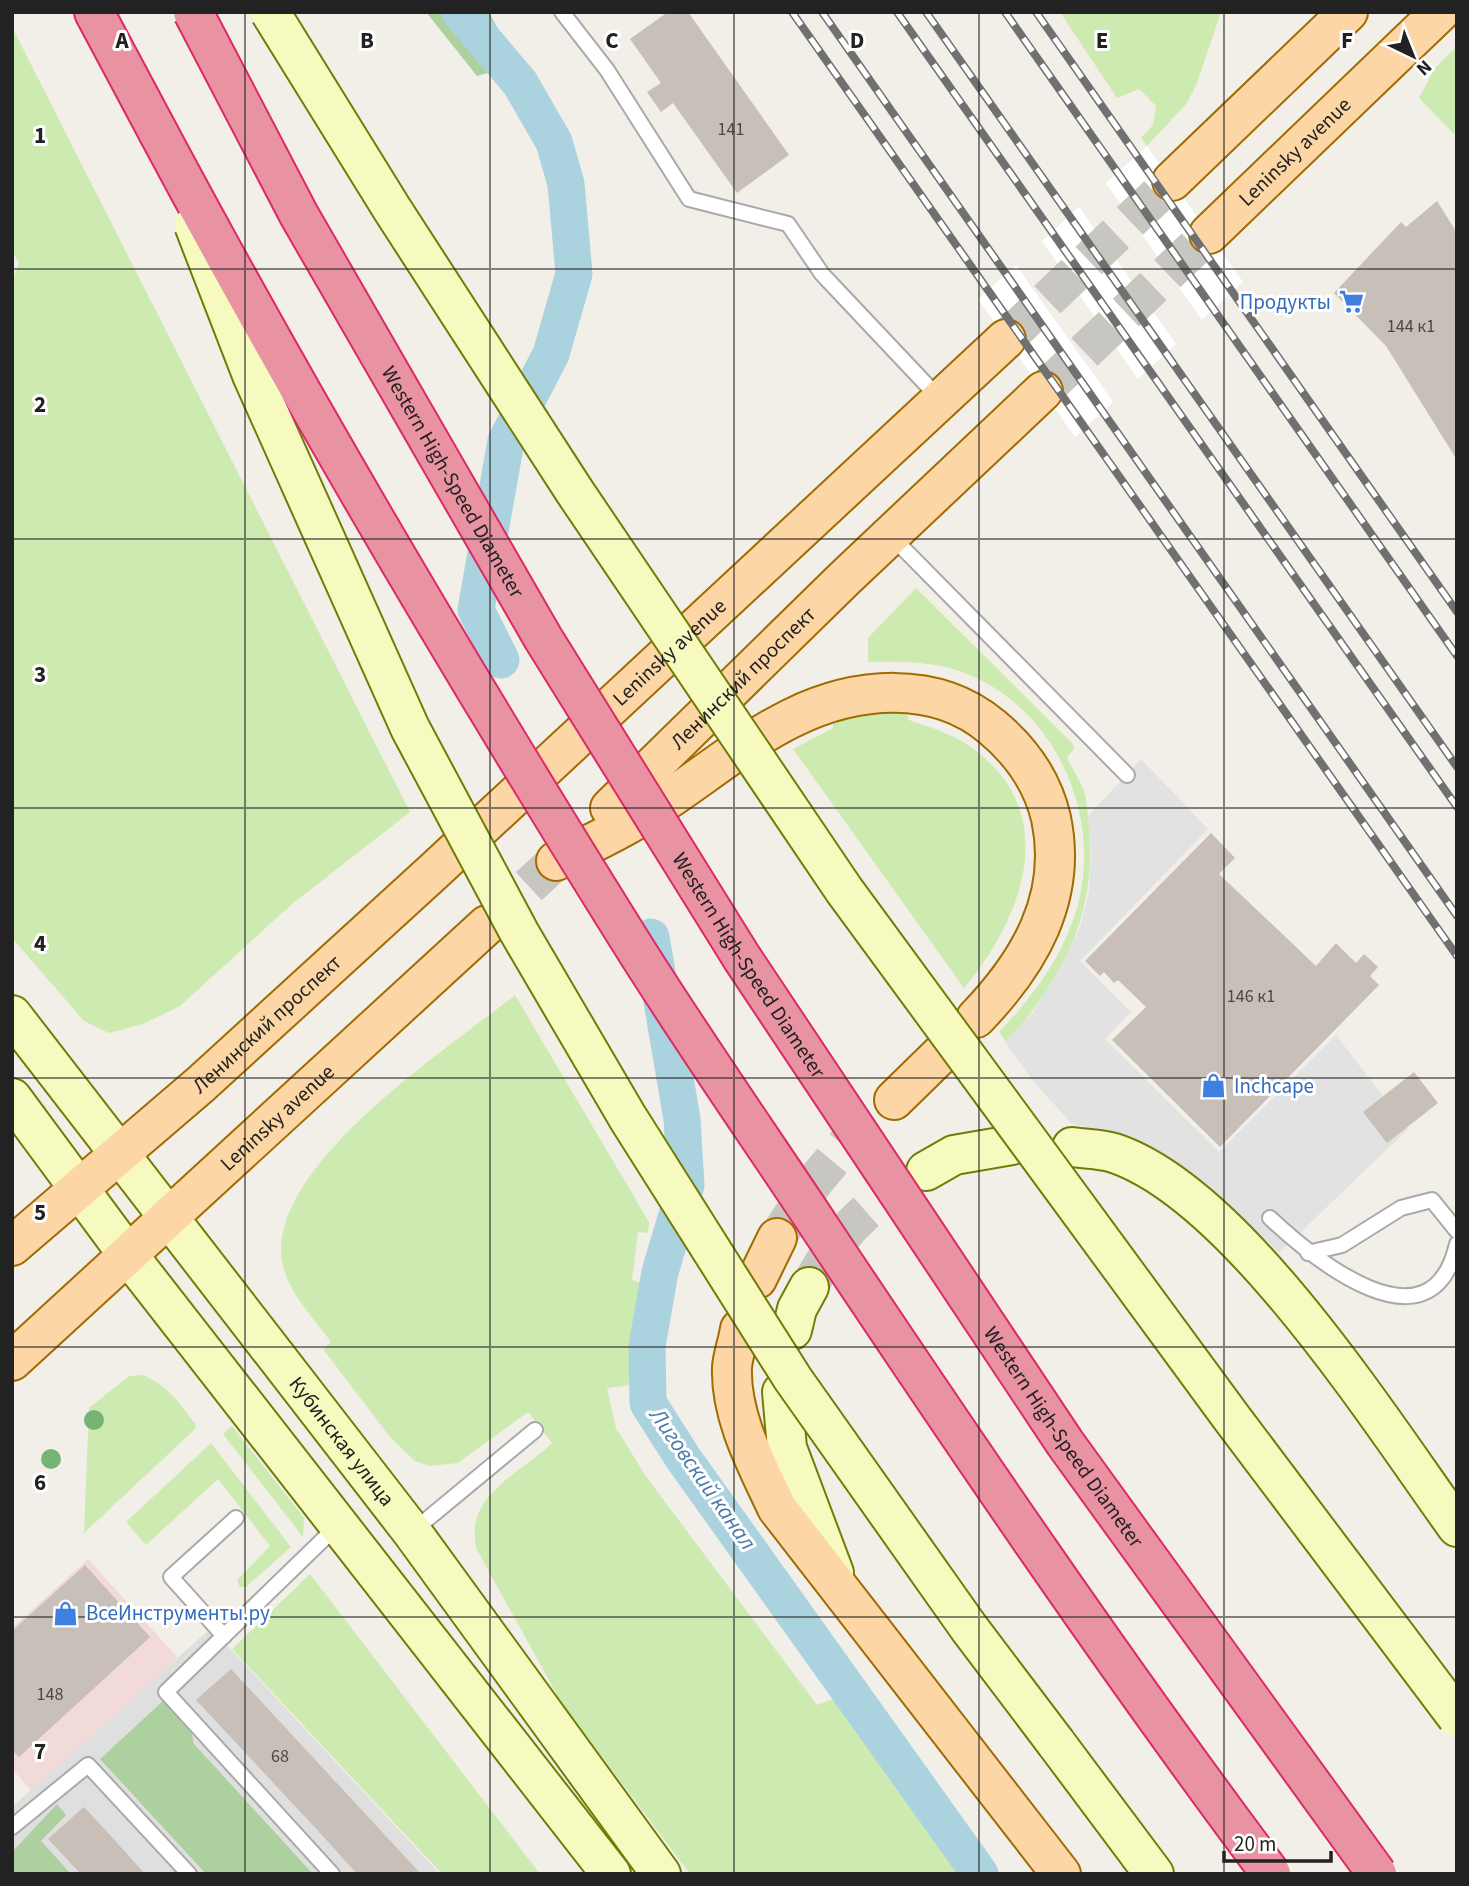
<svg xmlns="http://www.w3.org/2000/svg" width="1469" height="1886" viewBox="0 0 1469 1886" font-family="'Source Sans 3',sans-serif">
	<style>
		.residential { fill: #e0dfdf }
		.commercial { fill: #f2dad9 }
		.grass { fill: #cdebb0 }
		.forest { fill: #add19e }
		.parking { fill: #e2e2e2 }
		.pier { fill: #fff }
		.lines { fill: none; stroke-linecap: round; stroke-linejoin: round }
		.canal { stroke: #aad3df; stroke-width: 37 }
		.building { fill: #c7bfb8 }
		.secondary-tunnel { stroke: #c8c6c1; stroke-width: 38; stroke-dasharray: 38 19; stroke-linecap: butt }
		.primary-tunnel { stroke: #c8c6c1; stroke-width: 38; stroke-dasharray: 38 19; stroke-linecap: butt }
		.service-casing { stroke: #a9a9a9; stroke-width: 18 }
		.secondary-casing { stroke: #707d05; stroke-width: 42 }
		.primary-casing { stroke: #a06b00; stroke-width: 42 }
		.motorway-casing { stroke: #dc2a67; stroke-width: 42 }
		.service { stroke: #fff; stroke-width: 14 }
		.secondary { stroke: #f7fabf; stroke-width: 38 }
		.primary { stroke: #fcd6a4; stroke-width: 38 }
		.motorway { stroke: #e892a2; stroke-width: 38 }
		.rail-casing { stroke: #707070; stroke-width: 8 }
		.rail { stroke: #fff; stroke-width: 5; stroke-dasharray: 16; stroke-linecap: butt }
		.secondary-bridge-casing { stroke: #707d05; stroke-width: 42; stroke-linecap: butt }
		.motorway-bridge-casing { stroke: #dc2a67; stroke-width: 42; stroke-linecap: butt }
		.secondary-bridge { stroke: #f7fabf; stroke-width: 38 }
		.motorway-bridge { stroke: #e892a2; stroke-width: 38 }
		.tree { fill: #74b475 }
		.grid { fill: none; stroke: #222; stroke-width: 2; stroke-opacity: 0.55 }
		.labels { text-anchor: middle; dominant-baseline: central; stroke-width: 6; stroke-linejoin: round; paint-order: stroke }
		.number-label { font-size: 18px; fill: #4b4948 }
		.street-label { font-size: 21px; fill: #222; stroke: #fff }
		.shop-label { font-size: 21px; fill: #366cbe; stroke: #fff; text-anchor: start }
		.water-label { font-size: 23px; font-style: italic; fill: #4a7aab; stroke: #fff }
		.grid-label { font-size: 23px; text-anchor: middle; font-weight: bold; fill: #222; stroke: #fff; stroke-width: 6; stroke-linejoin: round; paint-order: stroke }
	</style>
	<rect width="100%" height="100%" fill="#f2efe9"/>
	<path class="residential" d="M211 1628 440 1874H12V1807Z"/>
	<path class="commercial" d="M88 1559 178 1658 31 1790 12 1769V1628Z"/>
	<g class="grass">
		<path d="M1060 12H1221L1197 83 1187 103 1147 146 1141 138 1153 125 1156 106 1139 89 1117 98Z"/>
		<path d="M12 27 410 812 292 904 180 1006 143 1024 109 1033 84 1021 12 938V280L19 263 12 251Z"/>
		<path d="M1457 46V131L1454 134 1419 98 1435 68Z"/>
		<path d="M916 588 1073 744 1074 749 1067 757C1071 768 1080 779 1084 791 1087 802 1088 816 1089 828 1097 914 1063 980 1006 1042L999 1032C1030 999 1056 966 1072 923 1107 831 1064 717 972 676 940 661 903 661 868 662V638Z"/>
		<path d="M906 711 909 720C929 727 950 733 968 745 1063 809 1025 916 964 988L793 749 833 728V720L866 712Z"/>
		<path d="M515 995 649 1222 648 1233 638 1232 632 1280 641 1283 632 1385 607 1388 616 1428 645 1475 817 1705 837 1697 966 1874H690L561 1702 477 1550C462 1496 520 1474 552 1443L528 1412 458 1463 429 1466 415 1461 390 1437 323 1349 331 1342C314 1318 287 1292 282 1261 268 1165 448 1049 515 995Z"/>
		<path d="M143 1375C168 1386 180 1403 196 1425L195 1429 84 1533 89 1408 129 1376Z"/>
		<path d="M232 1426 304 1518 303 1537 223 1434Z"/>
		<path d="M211 1443 291 1547 246 1587H240L237 1580 270 1546 218 1479 146 1545 126 1522Z"/>
		<path d="M310 1574 540 1874H442L232 1649Z"/>
	</g>
	<g class="forest">
		<path d="M426 12H489L513 57 506 68 477 76Z"/>
		<path d="M163 1701 191 1730 194 1744 313 1874H206L100 1759Z"/>
		<path d="M57 1804 66 1815 41 1841 71 1874H12V1852Z"/>
	</g>
	<path class="parking" d="M1141 759 1208 829 1080 961 1131 1012 1105 1039 1219 1152 1336 1035 1408 1129 1279 1253 1229 1204 1181 1166 1138 1142 1071 1123 1034 1082 1005 1042 1033 1012 1060 969 1080 927 1089 892 1091 854 1088 816Z"/>
	<g class="pier">
		<path d="M1147 146 1243 282 1202 320 1106 183Z"/>
		<path d="M1079 207 1176 344 1138 379 1042 241Z"/>
		<path d="M1016 265 1113 402 1075 437 978 299Z"/>
	</g>
	<g class="lines">
		<g class="canal">
			<path d="M460 12 520 83 554 142 566 184 574 274 551 354 506 441 476 610 501 660"/>
			<path d="M651 937 682 1119 686 1185 660 1272 647 1346 648 1403 683 1458 980 1874"/>
		</g>
	</g>
	<g class="building">
		<path d="M668 12H688L789 155 737 193 673 103 661 112 647 92 661 83 630 39Z"/>
		<path d="M1437 201 1457 233V460L1386 346 1334 293 1401 222 1406 227Z"/>
		<path d="M1211 833 1235 858 1219 874 1316 966 1336 943 1356 963 1364 954 1378 967 1370 976 1379 985 1220 1147 1112 1040 1146 1007 1118 980 1114 983 1104 972 1100 976 1085 961Z"/>
		<path d="M1414 1072 1438 1103 1387 1143 1363 1112Z"/>
		<path d="M85 1565 150 1637 19 1757 12 1750V1631Z"/>
		<path d="M231 1669 421 1874H357L321 1834 196 1700Z"/>
		<path d="M84 1807 110 1835 145 1874H81L48 1839Z"/>
	</g>
	<g class="lines">
		<path class="secondary-tunnel" d="M809 1287C842 1228 866 1206 924 1172"/>
		<g class="primary-tunnel">
			<path d="M1006 339 1172 181"/>
			<path d="M1043 391 1209 234"/>
			<path d="M487 925 556 861"/>
			<path d="M777 1238 815 1181 847 1143 894 1100"/>
		</g>
		<defs>
			<g id="service">
				<path d="M562 12 607 70 689 199 788 224 822 274 939 398"/>
				<path d="M892 537 1127 775"/>
				<path d="M1270 1218C1314 1259 1431 1356 1457 1244"/>
				<path d="M1308 1253 1342 1245 1401 1208 1432 1200 1457 1231"/>
				<path d="M413 1531 535 1430"/>
				<path d="M224 1636 171 1577 236 1518"/>
				<path d="M12 1827 88 1765 189 1874"/>
				<path d="M332 1874 166 1692 337 1526"/>
			</g>
			<g id="secondary">
				<path id="s1" d="M12 1015 412 1532 661 1874"/>
				<path d="M12 1098 128 1255 611 1874"/>
				<path d="M1072 1147C1085 1149 1102 1149 1114 1153 1237 1194 1381 1422 1457 1527"/>
				<path d="M926 1171 954 1155 1012 1145"/>
				<path d="M792 1330 797 1309 809 1287"/>
				<path d="M782 1392 787 1448 834 1573"/>
				<path d="M1056 1743 1154 1874"/>
			</g>
			<g id="primary">
				<path d="M1172 181 1348 12"/>
				<path id="s2" d="M1209 234 1440 12"/>
				<path id="s3" d="M610 808 845 578 1043 391"/>
				<path d="M556 861C582 848 608 836 632 822 687 791 735 746 792 718 855 687 935 679 992 727 1021 751 1042 780 1051 818 1068 898 1029 963 976 1018"/>
				<path d="M894 1100 941 1054"/>
				<path id="s4" d="M12 1246 201 1084 433 872 1006 339"/>
				<path d="M757 1279 777 1238"/>
				<path d="M740 1329C738 1342 733 1355 732 1367 730 1416 757 1465 777 1508L1061 1874"/>
				<path id="s5" d="M12 1361 487 925"/>
			</g>
			<path id="motorway" d="M94 12 158 132"/>
		</defs>
		<use href="#service" class="service-casing"/>
		<use href="#secondary" class="secondary-casing"/>
		<use href="#primary" class="primary-casing"/>
		<use href="#motorway" class="motorway-casing"/>
		<use href="#service" class="service"/>
		<use href="#secondary" class="secondary"/>
		<use href="#primary" class="primary"/>
		<use href="#motorway" class="motorway"/>
		<defs>
			<g id="rail">
				<path d="M792 12 1457 956"/>
				<path d="M822 12 1457 916"/>
				<path d="M897 12 1457 807"/>
				<path d="M926 12 1457 767"/>
				<path d="M1005 12 1457 656"/>
				<path d="M1036 12 1457 612"/>
			</g>
		</defs>
		<use href="#rail" class="rail-casing"/>
		<use href="#rail" class="rail"/>
		<defs>
			<g id="secondary-bridge">
				<path d="M270 12 392 209 575 492 844 890 1231 1417 1457 1717"/>
				<path d="M194 225 252 375 410 728 519 932 628 1118 793 1379 969 1628 1056 1743"/>
			</g>
			<g id="motorway-bridge">
				<path id="s6" d="M193 12 299 215 543 638 742 958 1065 1443 1377 1874"/>
				<path d="M158 132C303 404 461 670 624 931 686 1031 754 1128 819 1226 965 1445 1113 1663 1271 1874"/>
			</g>
		</defs>
		<use href="#secondary-bridge" class="secondary-bridge-casing"/>
		<use href="#motorway-bridge" class="motorway-bridge-casing"/>
		<use href="#secondary-bridge" class="secondary-bridge"/>
		<use href="#motorway-bridge" class="motorway-bridge"/>
	</g>
	<g class="tree">
		<circle cx="94" cy="1420" r="10"/>
		<circle cx="51" cy="1459" r="10"/>
	</g>
	<path class="grid" d="M245 12V1874M490 12V1874M734 12V1874M979 12V1874M1224 12V1874M12 269H1457M12 539H1457M12 808H1457M12 1078H1457M12 1347H1457M12 1617H1457"/>
	<defs>
		<symbol id="supermarket-bare" viewBox="-9 -9 18 18"><path d="M-6-5.5h2.5l.6 2H6L4.5 2H-2.5L-4.4-4H-6ZM-1.5 3.2a1.3 1.3 0 1 0 .1 0ZM3 3.2a1.3 1.3 0 1 0 .1 0Z" fill="#3f7fe0" stroke="#fff" stroke-width="2.5" paint-order="stroke"/></symbol>
		<symbol id="shop-bare" viewBox="-9 -9 18 18"><path d="M-5-2.5h2.3a2.7 3.5 0 0 1 5.4 0H5L5.5 6h-11ZM-1.5-2.5h3a1.5 2.3 0 0 0-3 0Z" fill="#3f7fe0" stroke="#fff" stroke-width="2.5" paint-order="stroke"/></symbol>
	</defs>
	<g fill-rule="evenodd">
		<use href="#supermarket-bare" x="1334" y="284" width="35" height="35"/>
		<use href="#shop-bare" x="1196" y="1068" width="35" height="35"/>
		<use href="#shop-bare" x="48" y="1596" width="35" height="35"/>
	</g>
	<g class="labels">
		<g class="number-label">
			<text x="731" y="129">141</text>
			<text x="1411" y="326">144 к1</text>
			<text x="1251" y="996">146 к1</text>
			<text x="50" y="1694">148</text>
			<text x="280" y="1756">68</text>
		</g>
		<g class="street-label">
			<text stroke="none"><textPath href="#s2" startOffset="119">Leninsky avenue</textPath></text>
			<text stroke="none"><textPath href="#s6" startOffset="537">Western High-Speed Diameter</textPath></text>
			<text stroke="none"><textPath href="#s4" startOffset="886">Leninsky avenue</textPath></text>
			<text stroke="none"><textPath href="#s3" startOffset="186">Ленинский проспект</textPath></text>
			<text stroke="none"><textPath href="#s6" startOffset="1104">Western High-Speed Diameter</textPath></text>
			<text stroke="none"><textPath href="#s4" startOffset="338">Ленинский проспект</textPath></text>
			<text stroke="none"><textPath href="#s5" startOffset="360">Leninsky avenue</textPath></text>
			<text stroke="none"><textPath href="#s6" startOffset="1671">Western High-Speed Diameter</textPath></text>
			<text stroke="none"><textPath href="#s1" startOffset="539">Кубинская улица</textPath></text>
		</g>
		<g class="shop-label">
			<text x="1331" y="302" text-anchor="end">Продукты</text>
			<text x="1234" y="1086">Inchcape</text>
			<text x="86" y="1613">ВсеИнструменты.ру</text>
		</g>
		<g class="water-label">
			<text transform="translate(703 1479) rotate(55)">Лиговский канал</text>
		</g>
	</g>
	<g class="grid-label">
		<text x="122" y="48">A</text>
		<text x="367" y="48">B</text>
		<text x="612" y="48">C</text>
		<text x="857" y="48">D</text>
		<text x="1102" y="48">E</text>
		<text x="1347" y="48">F</text>
		<text x="40" y="143">1</text>
		<text x="40" y="412">2</text>
		<text x="40" y="682">3</text>
		<text x="40" y="951">4</text>
		<text x="40" y="1220">5</text>
		<text x="40" y="1490">6</text>
		<text x="40" y="1759">7</text>
	</g>
	<rect width="1469" height="1886" fill="none" stroke="#222222" stroke-width="28"/>
	<g transform="translate(1413 56) rotate(137)" stroke="#ffffff" stroke-width="5" paint-order="stroke">
	<path d="M0-5L12 26L0 18L-12 26Z" fill="#222222"/>
	<text y="-10" font-size="19" font-weight="bold" text-anchor="middle" fill="#222222">N</text>
	</g>
	<path d="M1224 1851v10h107v-10" fill="none" stroke="#222222" stroke-width="3.5"/>
	<text x="1234" y="1851" font-size="21" fill="#222222" stroke="#ffffff" stroke-width="5" paint-order="stroke">20 m</text>
</svg>
